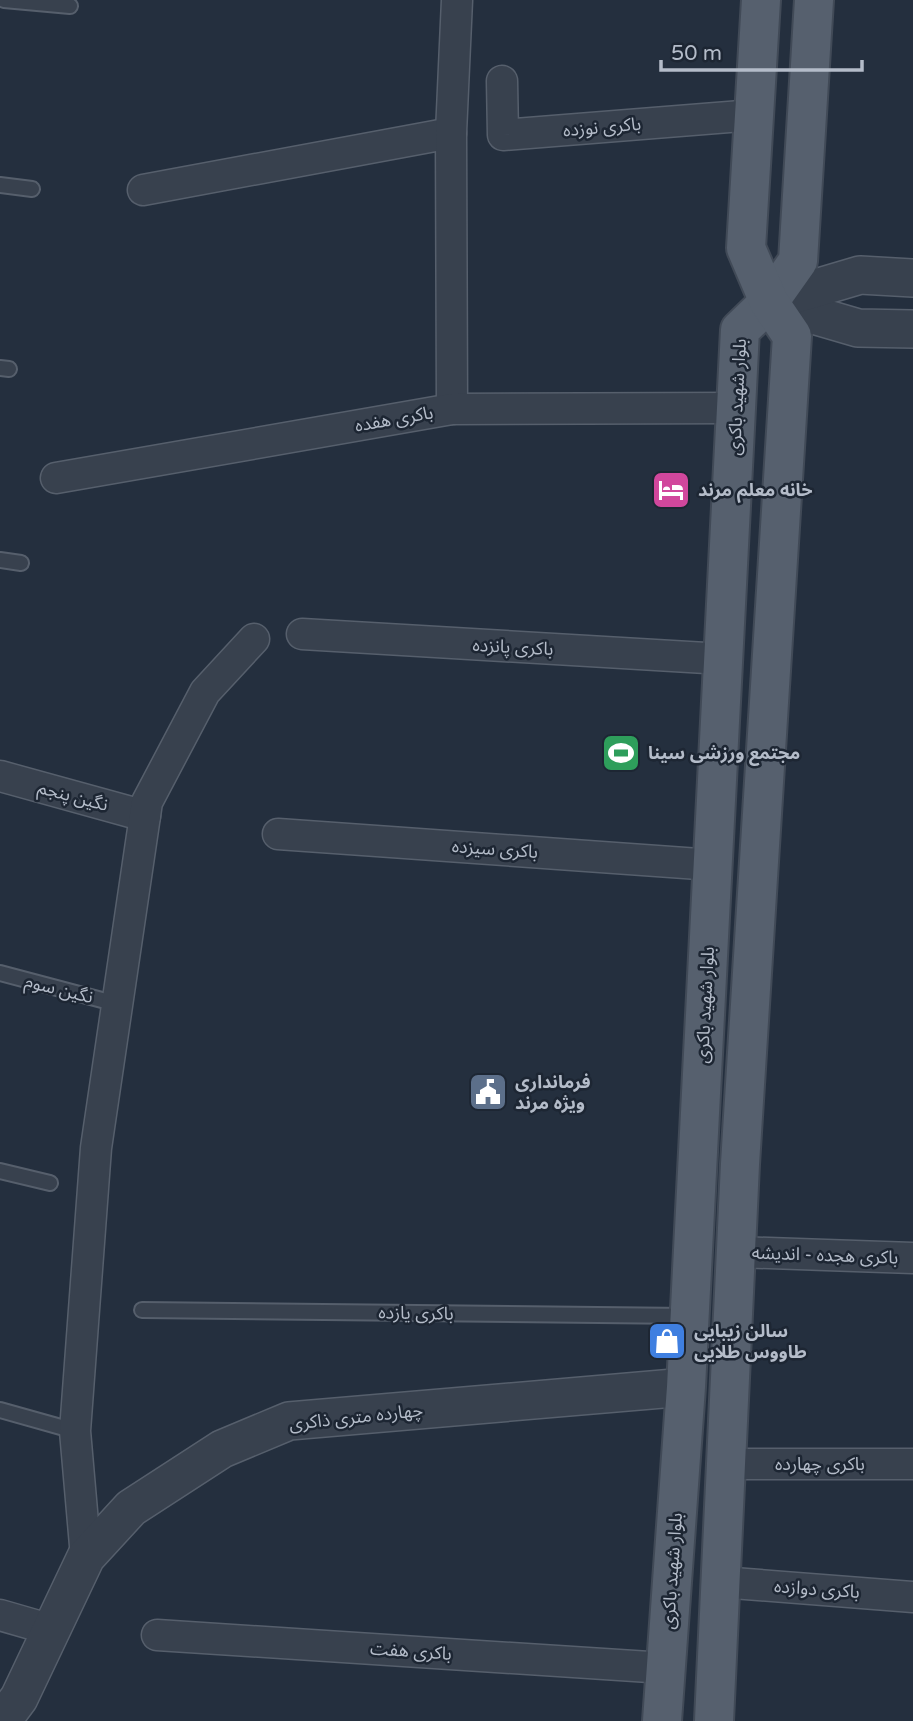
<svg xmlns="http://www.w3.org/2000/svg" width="913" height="1721" viewBox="0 0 913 1721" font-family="'Varela Round','Noto Sans Arabic',sans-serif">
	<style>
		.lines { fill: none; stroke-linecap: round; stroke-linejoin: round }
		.service-casing { stroke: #565f6c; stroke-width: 18 }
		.minor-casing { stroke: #565f6c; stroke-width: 33 }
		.tertiary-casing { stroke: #565f6c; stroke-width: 40 }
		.primary-casing { stroke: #414a57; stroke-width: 42 }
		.service { stroke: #38414e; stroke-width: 14 }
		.minor { stroke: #38414e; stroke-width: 30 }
		.tertiary { stroke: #38414e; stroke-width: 37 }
		.primary { stroke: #56606e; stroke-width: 38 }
		.labels { text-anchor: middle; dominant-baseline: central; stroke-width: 5; stroke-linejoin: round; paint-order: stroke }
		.street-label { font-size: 18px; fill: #b4bcc9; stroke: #1d2633 }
		.poi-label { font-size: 18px; font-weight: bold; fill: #b4bcc9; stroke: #1d2633; text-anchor: start }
	</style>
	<rect width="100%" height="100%" fill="#242f3e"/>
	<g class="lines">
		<defs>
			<g id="service">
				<path d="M4 0 70 6"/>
				<path d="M0 185 32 189"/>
				<path d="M0 368 9 369"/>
				<path d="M0 560 21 563"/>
				<path d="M0 973 117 1004"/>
				<path d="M0 1171 50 1183"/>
				<path d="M142 1310 688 1316"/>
				<path d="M0 1410 75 1431"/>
			</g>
			<g id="minor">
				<path d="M502 81 503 135 754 115"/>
				<path d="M143 190 451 133"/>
				<path d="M452 409 451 133 457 0"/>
				<path d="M56 478 452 409 736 408"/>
				<path d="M302 634 723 659"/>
				<path d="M0 776 145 816"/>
				<path d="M278 834 713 865"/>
				<path d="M737 1252 913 1258"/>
				<path d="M726 1464H913"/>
				<path d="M86 1557 75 1431 96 1148 147 802 205 692 254 639"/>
				<path d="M720 1582 913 1597"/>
				<path d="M0 1615 52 1630"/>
				<path d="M157 1635 665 1668"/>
			</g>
			<g id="tertiary">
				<path d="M769 302 858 328 913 329"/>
				<path d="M769 302 860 275 913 278"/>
				<path d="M2 1721 19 1698 86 1557 131 1508 222 1449 289 1421 686 1387"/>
			</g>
			<g id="primary">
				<path d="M662 1721 686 1387 740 330 769 302 798 261 814 0"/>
				<path d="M714 1721 740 1164 792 336 769 302 746 248 761 0"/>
			</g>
		</defs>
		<use href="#service" class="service-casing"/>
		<use href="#minor" class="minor-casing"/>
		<use href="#tertiary" class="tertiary-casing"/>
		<use href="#primary" class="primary-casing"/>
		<use href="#service" class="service"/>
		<use href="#minor" class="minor"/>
		<use href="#tertiary" class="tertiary"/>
		<use href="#primary" class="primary"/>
	</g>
	<defs>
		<symbol id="hotel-square" viewBox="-11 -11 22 22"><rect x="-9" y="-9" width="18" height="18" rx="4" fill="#d1479c" stroke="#1d2633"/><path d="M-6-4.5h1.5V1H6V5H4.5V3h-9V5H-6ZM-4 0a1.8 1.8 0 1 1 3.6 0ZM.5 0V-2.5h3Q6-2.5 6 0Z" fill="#fff"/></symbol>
		<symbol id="stadium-square" viewBox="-11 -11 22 22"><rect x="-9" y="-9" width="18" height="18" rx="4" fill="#2e9e5b" stroke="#1d2633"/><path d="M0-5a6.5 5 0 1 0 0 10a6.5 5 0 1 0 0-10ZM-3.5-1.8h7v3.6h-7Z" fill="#fff"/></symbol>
		<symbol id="civic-square" viewBox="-11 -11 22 22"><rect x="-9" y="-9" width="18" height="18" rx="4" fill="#5c6f8a" stroke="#1d2633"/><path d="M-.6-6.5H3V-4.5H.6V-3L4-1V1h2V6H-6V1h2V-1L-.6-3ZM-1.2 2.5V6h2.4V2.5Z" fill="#fff"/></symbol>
		<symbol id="shop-square" viewBox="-11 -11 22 22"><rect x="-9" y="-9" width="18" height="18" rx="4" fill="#3f7fe0" stroke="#1d2633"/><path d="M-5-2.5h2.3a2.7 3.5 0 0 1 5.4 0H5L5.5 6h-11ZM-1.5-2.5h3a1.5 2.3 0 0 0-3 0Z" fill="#fff"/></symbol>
	</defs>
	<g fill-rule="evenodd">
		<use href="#hotel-square" x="649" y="468" width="44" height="44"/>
		<use href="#stadium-square" x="599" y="731" width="44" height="44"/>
		<use href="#civic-square" x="466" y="1070" width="44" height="44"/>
		<use href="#shop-square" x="645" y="1319" width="44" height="44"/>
	</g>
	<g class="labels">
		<g class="street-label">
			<text transform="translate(602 127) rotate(-5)">باکری نوزده</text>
			<text transform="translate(737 397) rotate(-87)">بلوار شهید باکری</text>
			<text transform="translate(394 419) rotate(-10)">باکری هفده</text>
			<text transform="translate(513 647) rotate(3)">باکری پانزده</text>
			<text transform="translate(73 796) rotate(15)">نگین پنجم</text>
			<text transform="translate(495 849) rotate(4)">باکری سیزده</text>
			<text transform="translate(59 989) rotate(14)">نگین سوم</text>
			<text transform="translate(705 1005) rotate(-87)">بلوار شهید باکری</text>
			<text transform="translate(825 1255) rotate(2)">باکری هجده - اندیشه</text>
			<text transform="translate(416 1313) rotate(1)">باکری یازده</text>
			<text transform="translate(356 1417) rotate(-6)">چهارده متری ذاکری</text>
			<text x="820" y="1464">باکری چهارده</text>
			<text transform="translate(672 1571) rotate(-86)">بلوار شهید باکری</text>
			<text transform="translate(817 1589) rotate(4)">باکری دوازده</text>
			<text transform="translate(411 1651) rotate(4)">باکری هفت</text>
		</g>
		<g class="poi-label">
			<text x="698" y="490">خانه معلم مرند</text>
			<text x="648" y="753">مجتمع ورزشی سینا</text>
			<text x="515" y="1082">فرمانداری<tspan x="515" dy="21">ویژه مرند</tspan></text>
			<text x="694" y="1331">سالن زیبایی<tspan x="694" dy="21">طاووس طلایی</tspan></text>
		</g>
	</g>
	<path d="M661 60v10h201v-10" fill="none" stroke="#b4bcc9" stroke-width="3.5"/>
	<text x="671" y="60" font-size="21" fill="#b4bcc9" stroke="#1d2633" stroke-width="5" paint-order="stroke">50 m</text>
</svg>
